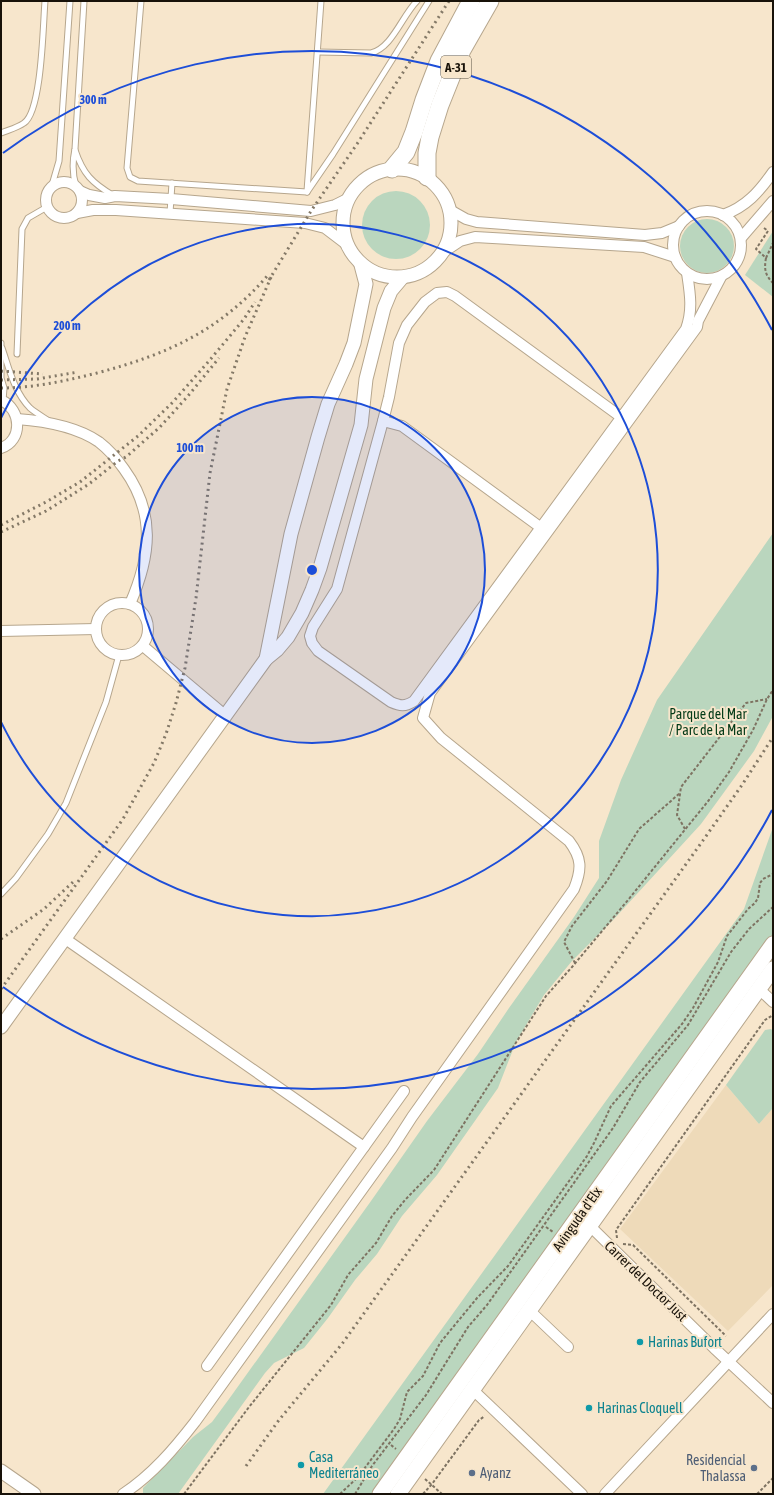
<svg xmlns="http://www.w3.org/2000/svg" width="774" height="1495" viewBox="0 0 774 1495" font-family="'Asap Condensed',sans-serif">
	<style>
		.built { fill: #eedab9 }
		.green { fill: #bad6be }
		.lines { fill: none; stroke-linecap: round; stroke-linejoin: round }
		.lane-casing { stroke: #b6a68d; stroke-width: 7 }
		.street-casing { stroke: #b6a68d; stroke-width: 12 }
		.secondary-casing { stroke: #b6a68d; stroke-width: 15 }
		.primary-casing { stroke: #b6a68d; stroke-width: 17 }
		.highway-casing { stroke: #b6a68d; stroke-width: 19 }
		.path { stroke: #7e7362; stroke-width: 2; stroke-dasharray: 3 2; stroke-linecap: butt }
		.lane { stroke: #fff; stroke-width: 5 }
		.street { stroke: #fff; stroke-width: 10 }
		.secondary { stroke: #fff; stroke-width: 13 }
		.primary { stroke: #fff; stroke-width: 15 }
		.highway { stroke: #fff; stroke-width: 17 }
		.rail { stroke: #847967; stroke-width: 3; stroke-dasharray: 2 4; stroke-linecap: butt }
		.ring { fill: none; stroke: #1d4ed8; stroke-width: 2 }
		.culture-dot { fill: #0f9aa8; stroke: #f7e6cc; stroke-width: 1.5 }
		.service-dot { fill: #5c6f8a; stroke: #f7e6cc; stroke-width: 1.5 }
		.labels { text-anchor: middle; dominant-baseline: central; stroke-width: 4; stroke-linejoin: round; paint-order: stroke }
		.shield { fill: #f7e6cc; stroke: #5b5244; stroke-width: 1 }
		.shield-label { font-size: 13px; font-weight: bold; fill: #181209 }
		.park-label { font-size: 14px; fill: #033a17; stroke: #f7e6cc }
		.street-label { font-size: 14px; fill: #181209; stroke: #f7e6cc }
		.culture-label { font-size: 14px; fill: #0d838f; stroke: #f7e6cc; text-anchor: start }
		.service-label { font-size: 14px; fill: #4e5e75; stroke: #f7e6cc; text-anchor: end }
		.centre { fill: #1d4ed8; stroke: #f7e6cc; stroke-width: 2 }
		.ring-label { font-size: 12px; text-anchor: middle; font-weight: bold; fill: #1d4ed8; stroke: #f7e6cc; stroke-width: 4; stroke-linejoin: round; paint-order: stroke }
	</style>
	<rect width="100%" height="100%" fill="#f7e6cc"/>
	<path class="built" d="M726 1085 759 1124 773 1108V1285L728 1331 620 1229Z"/>
	<g class="green">
		<circle cx="396" cy="225" r="34"/>
		<circle cx="707" cy="246" r="27"/>
		<path d="M773 231V297L745 275Z"/>
		<path d="M773 533V716L754 751 701 824 614 919 572 961 544 995 516 1042 498 1088 437 1175 402 1216 377 1254 355 1280 328 1318 304 1348 274 1363 265 1373 178 1494H143V1488L193 1437 212 1422 229 1399 371 1201 427 1121 478 1054 509 1008 574 917 599 878V841L621 780 657 700Z"/>
		<path d="M773 827V934L374 1494H323L744 909Z"/>
		<path d="M771 1029 773 1031V1108L759 1124 726 1085 765 1030Z"/>
	</g>
	<g class="lines">
		<defs>
			<g id="lane">
				<path d="M141 1 127 168 130 177 138 181 307 192"/>
				<path d="M318 52 371 53C392 48 402 16 417 1"/>
				<path d="M1 133C8 130 17 128 24 123 42 111 43 24 45 1"/>
				<path d="M75 150C83 174 92 183 114 196"/>
				<path d="M52 185 59 161 70 1"/>
				<path d="M76 186C72 173 72 163 75 149L84 1"/>
				<path d="M307 191 321 1"/>
				<path d="M307 192 333 154 429 1"/>
				<path d="M170 213 172 183"/>
				<path d="M1 343V378L4 388 3 401"/>
				<path d="M2 348C9 368 14 392 30 408 36 413 43 417 49 421"/>
				<path d="M17 354 22 229 28 218 47 207"/>
				<path d="M1 894 16 878 48 834 66 803 106 702 119 655"/>
			</g>
			<g id="street">
				<circle cx="64" cy="200" r="18"/>
				<path d="M80 191 89 195 105 198 115 196 171 199 311 211 335 205 349 198"/>
				<path d="M450 210 466 219 477 222 645 235 662 233 679 226"/>
				<circle cx="707" cy="245" r="34"/>
				<path d="M77 213 93 210H116L305 223 325 228 346 244"/>
				<path d="M723 215C746 207 759 192 773 172"/>
				<path d="M741 238 773 201"/>
				<path d="M445 251 460 241 475 237 644 247 675 257"/>
				<path d="M1 400C22 409 23 441 1 448"/>
				<path d="M621 417 455 296 447 292 437 293 425 302 407 325 399 343 389 397 383 421 337 589 313 627 310 636 312 643 318 651 391 702C400 706 405 707 414 701L686 329C693 310 690 293 687 273"/>
				<path d="M17 419C44 421 76 426 99 442 108 449 117 459 124 469 156 513 151 556 130 604"/>
				<path d="M383 421 402 426 540 527"/>
				<circle cx="122" cy="629" r="26"/>
				<path d="M1 631 96 629"/>
				<path d="M143 646 226 716"/>
				<path d="M64 938 364 1147"/>
				<path d="M759 989 773 1002"/>
				<path d="M590 1226 714 1348 773 1403"/>
				<path d="M529 1310 568 1347"/>
				<path d="M207 1366 404 1091"/>
				<path d="M472 1389 582 1494"/>
				<path d="M123 1494C152 1475 174 1449 195 1422L392 1148 412 1117 574 889C582 869 582 858 569 841L441 738 423 718 430 693 697 327 698 321 721 277"/>
				<path d="M605 1494 773 1314"/>
			</g>
			<g id="secondary">
				<circle cx="397" cy="223" r="54"/>
				<path d="M266 659 291 534 318 437 328 404 346 364 354 343 366 284 361 265"/>
				<path d="M1 1027 266 659 277 650 288 637 302 613 312 590 320 568 361 425 366 379 384 308 391 291 402 278"/>
				<path d="M1 1471 34 1494"/>
			</g>
			<g id="primary">
				<path d="M380 1494 773 944"/>
				<path d="M398 1494 773 969"/>
			</g>
			<g id="highway">
				<path d="M392 169 406 152 414 132 424 100 439 61 471 1"/>
				<path d="M427 177V153L430 137 440 105 462 50 490 1"/>
			</g>
		</defs>
		<use href="#lane" class="lane-casing"/>
		<use href="#street" class="street-casing"/>
		<use href="#secondary" class="secondary-casing"/>
		<use href="#primary" class="primary-casing"/>
		<use href="#highway" class="highway-casing"/>
		<g class="path">
			<path d="M764 228 768 231 756 249 766 258C764 269 765 275 773 283"/>
			<path d="M766 258 773 243"/>
			<path d="M685 829 677 815 681 787 746 703 767 699"/>
			<path d="M575 963 564 942 572 926 607 881 639 829 680 793"/>
			<path d="M546 1227 553 1232"/>
			<path d="M617 1238 616 1230 765 1020 773 1015"/>
			<path d="M623 1244 633 1245 726 1336"/>
			<path d="M391 1445 396 1449"/>
			<path d="M425 1479 442 1494"/>
			<path d="M184 1494 249 1407 331 1305 348 1275 376 1243 392 1216 405 1200 434 1170 546 996 572 967 628 900 709 800 729 772 753 730 767 699 773 690"/>
			<path d="M340 1494 358 1477 394 1429 400 1419 407 1392 423 1376 440 1343 477 1298 508 1266 587 1156 594 1143 611 1106 682 1024 693 1008 718 962 727 936 748 909 755 903 758 898 760 883 763 879 773 874"/>
			<path d="M355 1494 372 1466 426 1395 468 1327 487 1305 613 1128 640 1082 688 1025 731 952 749 929 773 907"/>
			<path d="M423 1494 432 1484 479 1420 485 1416"/>
			<path d="M757 1494 773 1478"/>
		</g>
		<use href="#lane" class="lane"/>
		<use href="#street" class="street"/>
		<use href="#secondary" class="secondary"/>
		<use href="#primary" class="primary"/>
		<use href="#highway" class="highway"/>
		<g class="rail">
			<path d="M269 280 311 211 357 144 449 1"/>
			<path d="M1 371 43 374"/>
			<path d="M1 380 37 379 78 372"/>
			<path d="M1 388C33 388 65 381 97 373 168 354 220 331 269 274"/>
			<path d="M1 525 46 502 80 482 138 436 173 402 209 361 244 319 255 302"/>
			<path d="M1 532 46 511 89 484 118 461 126 457 160 427 188 396 219 358"/>
			<path d="M1 939 44 909 73 882"/>
			<path d="M1 989 123 819 154 763 166 734 176 703 185 668 196 598 210 473 227 389 245 337 272 275"/>
			<path d="M246 1466 279 1420 342 1344 704 839 742 785 773 737"/>
		</g>
	</g>
	<circle cx="312" cy="570" r="173" fill="#1d4ed8" fill-opacity=".12"/>
	<g class="ring">
		<circle cx="312" cy="570" r="173"/>
		<path d="M1 418A346 346 0 1 1 1 722"/>
		<path d="M772 810A519 519 0 0 1 3 987M3 153A519 519 0 0 1 772 330"/>
	</g>
	<g class="culture-dot">
		<circle cx="640" cy="1342" r="4"/>
		<circle cx="589" cy="1408" r="4"/>
		<circle cx="301" cy="1465" r="4"/>
	</g>
	<g class="service-dot">
		<circle cx="754" cy="1468" r="4"/>
		<circle cx="472" cy="1473" r="4"/>
	</g>
	<g class="labels">
		<rect class="shield" x="441" y="56" width="30" height="22" rx="3"/>
		<g class="shield-label">
			<text x="456" y="67">A-31</text>
		</g>
		<g class="park-label">
			<text x="708" y="714">Parque del Mar<tspan x="708" dy="16">/ Parc de la Mar</tspan></text>
		</g>
		<g class="street-label">
			<text transform="translate(577 1219) rotate(-55)">Avinguda d'Elx</text>
			<text transform="translate(646 1281) rotate(44)">Carrer del Doctor Just</text>
		</g>
		<g class="culture-label">
			<text x="648" y="1342">Harinas Bufort</text>
			<text x="597" y="1408">Harinas Cloquell</text>
			<text x="309" y="1457">Casa<tspan x="309" dy="16">Mediterráneo</tspan></text>
		</g>
		<g class="service-label">
			<text x="746" y="1460">Residencial<tspan x="746" dy="16">Thalassa</tspan></text>
			<text x="480" y="1473" text-anchor="start">Ayanz</text>
		</g>
	</g>
	<circle cx="312" cy="570" r="6" class="centre"/>
	<g class="ring-label">
		<text x="93" y="104">300 m</text>
		<text x="67" y="330">200 m</text>
		<text x="190" y="452">100 m</text>
	</g>
	<rect width="774" height="1495" fill="none" stroke="#181209" stroke-width="4"/>
</svg>
